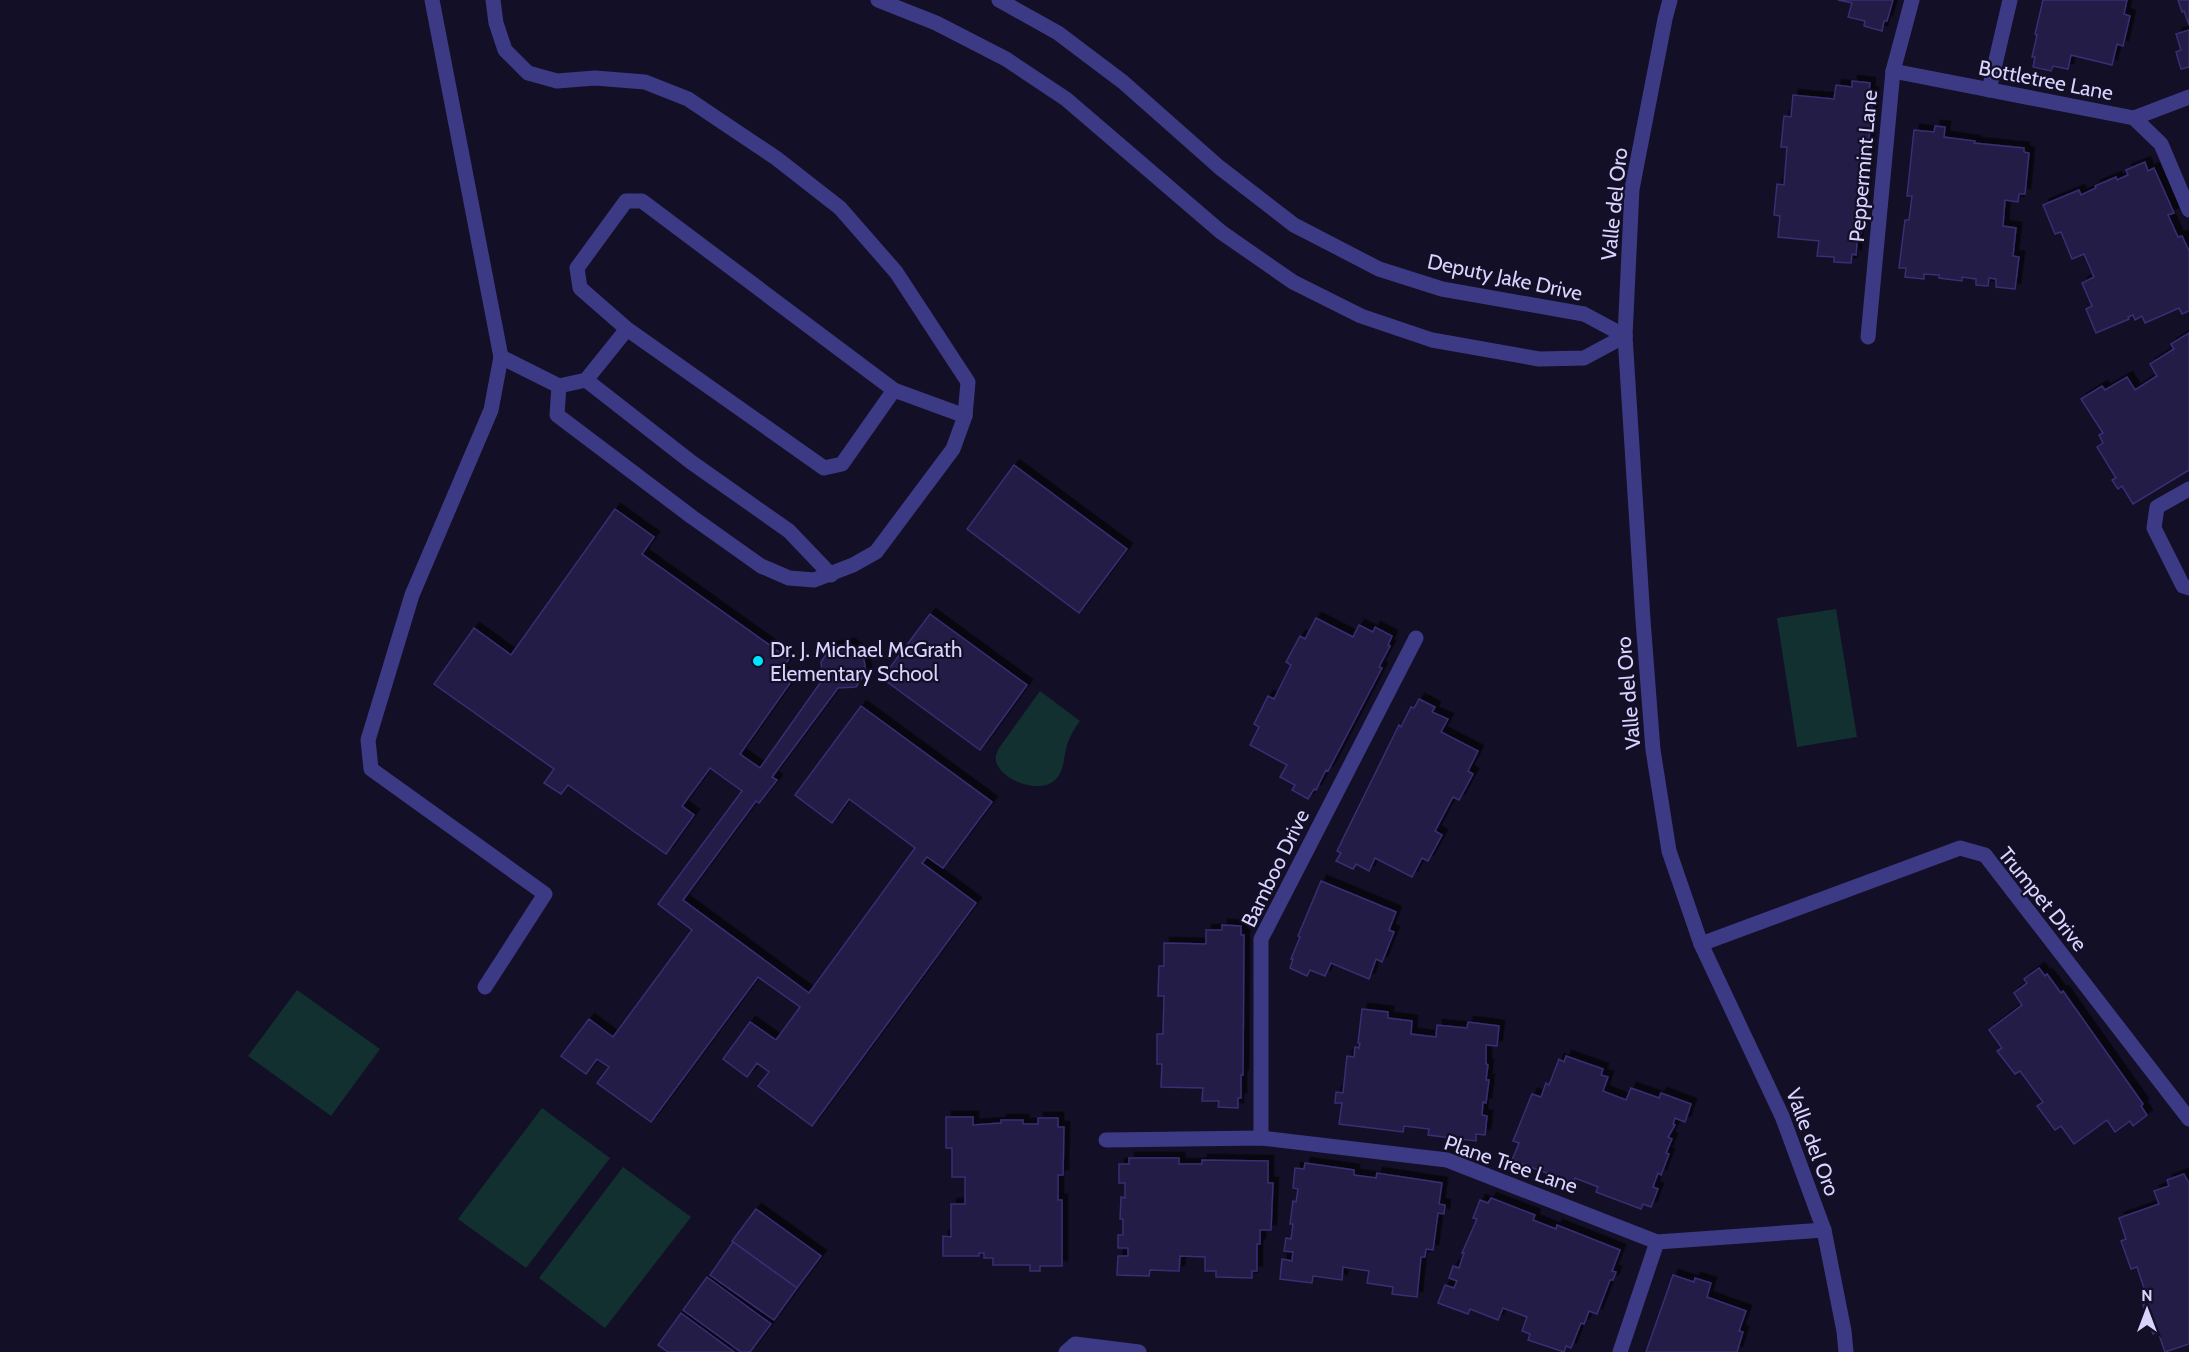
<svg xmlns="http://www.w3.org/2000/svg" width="2189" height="1352" viewBox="0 0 2189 1352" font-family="Cabin,sans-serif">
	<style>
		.green { fill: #12302f }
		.building { fill: #241b47; stroke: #3b2d73; stroke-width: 1.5; filter: url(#shadow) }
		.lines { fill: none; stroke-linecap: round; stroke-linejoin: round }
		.service { stroke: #3d3a85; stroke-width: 15 }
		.minor { stroke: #3d3a85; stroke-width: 15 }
		.poi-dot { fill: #00e5ff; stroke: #130f26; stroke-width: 2 }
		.labels { text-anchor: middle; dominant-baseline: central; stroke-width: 4.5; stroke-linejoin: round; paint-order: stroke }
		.street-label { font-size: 21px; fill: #d9d4ff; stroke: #130f26 }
		.poi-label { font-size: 21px; fill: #d9d4ff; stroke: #130f26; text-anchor: start }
	</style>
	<defs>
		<filter id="shadow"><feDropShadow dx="5.5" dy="-5.5" stdDeviation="0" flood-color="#0009"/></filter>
	</defs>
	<rect width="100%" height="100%" fill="#130f26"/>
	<g class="green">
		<path d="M1836 609 1857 737 1797 747 1777 618Z"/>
		<path d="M1040 691 1080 721C1074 729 1070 736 1067 745 1063 758 1065 770 1055 780 1039 795 1000 780 996 761 995 756 997 752 999 748Z"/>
		<path d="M297 990 380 1049 331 1116 248 1056Z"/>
		<path d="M542 1108 610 1158 526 1268 458 1219Z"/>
		<path d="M623 1167 691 1217 605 1328 539 1278Z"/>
	</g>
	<g class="building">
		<path d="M1838 0H1893L1887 21H1884L1882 31 1864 26 1865 21 1848 17 1852 3Z"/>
		<path d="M2043 0H2127L2124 14 2130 16 2123 46 2117 44 2112 65 2071 55 2068 69 2053 66 2051 71 2033 67 2035 57H2032L2037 35 2035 34Z"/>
		<path d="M2178 0H2189V25L2184 11 2182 12Z"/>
		<path d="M2189 30V67L2181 69 2176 52 2181 50 2176 34Z"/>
		<path d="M1852 81 1870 83 1869 92 1873 93 1861 233 1858 232 1856 255 1852 254 1851 263 1834 262V257L1817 256 1819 241 1778 237 1780 216 1774 215 1777 184 1784 185 1787 147H1781L1784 116 1791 117 1793 95 1834 99 1836 85 1852 87Z"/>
		<path d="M1935 126 1945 127 1944 137 1975 141 1974 143 2024 148V152L2029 153 2025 194H2019L2018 202 2005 200 2003 226 2016 228 2013 256 2019 257 2015 289 1996 287V279L1989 278 1988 286 1976 285V279L1962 277V281L1939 278V275L1924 274V279L1905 277 1906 268H1899L1905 220H1909L1912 196H1907L1914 130 1934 132Z"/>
		<path d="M2145 162 2148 171 2154 168 2174 213 2168 215 2178 237 2182 236 2189 251V311L2182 314 2179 308 2145 323 2142 316 2135 320 2133 315 2128 317 2129 319 2096 333 2086 309 2092 306 2082 283 2094 277 2084 254 2072 259 2061 232 2055 234 2043 205 2079 190 2081 195 2096 188 2095 186 2116 177 2117 180 2128 175 2126 170Z"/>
		<path d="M2189 333V470L2133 504 2122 486 2118 489 2112 480 2116 478 2097 447 2103 443 2099 435 2103 433 2081 399 2102 386 2105 390 2127 377 2135 390 2157 376 2150 364 2174 349 2171 344Z"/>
		<path d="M1014 465 1127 549 1079 613 967 529Z"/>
		<path d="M615 509 654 537 642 554 789 659 781 671 793 679 740 754 760 768 823 679 821 662 831 647 849 644 863 654 866 672 856 687 838 688 772 777 777 780 759 803 756 801 683 900 809 993 915 848 849 799 832 823 795 795 861 706 992 802 943 868 927 857 922 863 976 903 812 1126 758 1086 769 1072 757 1063 747 1077 723 1059 750 1022 776 1040 800 1007 758 977 651 1122 597 1083 609 1067 597 1059 586 1074 561 1056 589 1019 613 1037 692 930 658 904 742 791 710 768 682 806 694 815 666 854 568 785 561 794 544 783 554 769 434 684 474 628 511 655Z"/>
		<path d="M930 614 1027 685 980 750 882 678Z"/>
		<path d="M1316 618 1353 637 1359 625 1373 632 1375 627 1392 636 1388 645 1390 646 1379 667 1382 668 1328 771 1326 770 1316 790 1314 789 1308 799 1292 790 1295 785 1280 777 1287 765 1250 745 1259 727 1254 724 1268 696 1274 699 1291 665 1286 662 1300 636 1305 639Z"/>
		<path d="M1419 699 1435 707 1432 712 1448 719 1441 732 1478 751 1468 771 1473 774 1459 800 1453 797 1435 831 1442 835 1428 861 1422 858 1412 877 1375 858 1369 871 1356 864 1353 869 1336 861 1341 853 1337 851 1399 725 1401 727 1411 707 1414 708Z"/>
		<path d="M1321 881 1396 912 1389 930 1394 932 1382 962 1376 959 1369 979 1331 963 1325 976 1310 970 1307 976 1290 968 1293 959H1291L1300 937 1298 936Z"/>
		<path d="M1222 925 1241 926V935H1244L1243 1075H1241V1098H1238V1108L1218 1107 1219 1101H1202L1203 1088 1161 1087 1162 1064H1157V1034H1163L1164 996H1158L1159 966H1164V943L1206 944V930H1222Z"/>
		<path d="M2039 968 2045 976 2047 974 2061 993 2063 991 2143 1104 2141 1106 2147 1115 2133 1126 2130 1121 2115 1132 2107 1120 2074 1144 2061 1126 2055 1130 2037 1106 2043 1102 2020 1071 2015 1074 1997 1051 2002 1048 1989 1030 2022 1005 2014 993 2027 983 2024 979Z"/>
		<path d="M1362 1009 1388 1012V1018L1412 1021 1411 1034 1436 1037 1437 1025 1467 1028 1468 1022 1499 1026 1497 1046 1486 1045V1064L1488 1065 1486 1080H1489L1486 1103 1483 1102 1482 1115 1487 1116 1485 1135 1476 1134V1141L1428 1135 1429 1129 1404 1126 1403 1132 1339 1124 1342 1103H1335L1336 1092 1343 1093 1347 1056 1354 1057 1355 1047 1359 1048 1360 1043H1358Z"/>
		<path d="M1566 1056 1603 1069 1601 1075 1608 1077 1603 1091 1626 1100 1631 1088 1659 1098 1661 1093 1691 1104 1685 1122 1675 1118 1673 1124 1675 1125 1668 1137 1672 1139 1666 1153 1669 1154 1661 1175 1658 1173 1653 1187 1658 1189 1651 1207 1643 1204 1641 1209 1596 1192 1598 1187 1575 1178 1573 1183 1512 1160 1519 1143 1513 1141 1532 1094 1541 1097 1546 1083 1549 1085 1559 1059 1564 1062Z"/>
		<path d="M946 1117H973V1125L1001 1123V1120H1023V1124H1038V1118H1058V1127H1064L1063 1175H1058V1200H1062V1266H1040V1271H1030V1265H993V1258H984V1253H979V1256H943V1236L951 1237V1204H965V1177H952V1148H946Z"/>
		<path d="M1129 1158H1179V1164H1202V1160L1268 1161V1183H1273L1271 1230H1260V1244H1257V1271H1252V1278L1216 1277V1271H1205V1257L1180 1256 1179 1271 1150 1270 1149 1276 1117 1275 1118 1256H1128V1248H1118V1235H1123V1219H1120L1121 1197 1125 1198V1183H1119V1164H1129Z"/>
		<path d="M1305 1163 1354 1170V1175L1376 1178 1377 1173 1442 1183 1439 1204 1445 1205 1444 1214 1438 1213 1433 1250 1426 1249 1425 1257H1421L1417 1297 1392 1294 1393 1287 1367 1283 1369 1271 1343 1267 1342 1280 1313 1276 1312 1283 1280 1279 1282 1259 1292 1261 1293 1252 1284 1251 1286 1238 1291 1239 1293 1224H1290L1293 1201 1296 1202 1298 1189 1293 1188 1295 1168 1304 1169Z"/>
		<path d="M2184 1174 2189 1183V1344L2165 1352 2158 1332 2153 1334 2143 1305 2149 1303 2137 1267 2131 1269 2121 1241 2126 1239 2119 1218 2159 1204 2154 1191 2169 1186 2167 1180Z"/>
		<path d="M1491 1198 1535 1215 1533 1220 1556 1229 1557 1225 1620 1250 1612 1271 1616 1272 1613 1280H1610L1597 1314 1589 1311 1584 1324 1581 1323 1571 1348 1566 1346 1564 1352 1528 1340 1530 1334 1522 1331 1527 1317 1503 1308 1498 1320 1470 1309 1468 1314 1438 1303 1445 1285 1454 1288 1457 1281 1449 1278 1453 1266 1459 1268 1464 1253H1462L1477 1219 1473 1218 1480 1200 1488 1203Z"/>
		<path d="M756 1209 821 1256 797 1288 732 1241Z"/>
		<path d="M733 1242 797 1288 774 1320 710 1275Z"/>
		<path d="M1673 1275 1694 1282 1695 1278 1711 1283 1707 1297 1746 1311 1739 1331 1743 1332 1737 1352H1646Z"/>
		<path d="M707 1277 771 1324 750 1352H741L683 1310Z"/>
		<path d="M681 1313 734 1352H668L658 1345Z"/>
	</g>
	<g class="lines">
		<g class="service">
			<path d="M432 0 501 357 491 410 412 595 368 740 371 769 545 894 485 987"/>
			<path d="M493 0 496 23 505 50 528 73 557 81 595 78 645 82 688 99 776 158 840 208 896 272 968 382 965 416 953 449 876 552 853 565 814 580 789 578 761 566 692 517 557 415 559 386"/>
			<path d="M1893 71 2134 118 2189 97"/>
			<path d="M1989 90 2010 0"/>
			<path d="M2134 118 2161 144 2189 210"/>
			<path d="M626 201H642L894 390 842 464 824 468 627 329 580 288 577 268Z"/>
			<path d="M1868 337 1893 71 1912 0"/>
			<path d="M501 357 559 386 586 380 627 329"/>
			<path d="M586 380 691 462 789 531 831 575"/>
			<path d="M894 390 965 416"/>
			<path d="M2189 489 2157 507 2154 528 2183 586 2189 588"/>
		</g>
		<g class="minor">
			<path d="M878 0 936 23 1006 59 1066 99 1221 232 1293 282 1361 316 1432 340 1539 359 1584 358 1625 336"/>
			<path d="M999 0 1058 33 1123 82 1219 167 1294 225 1379 269 1442 289 1584 314 1625 336"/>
			<path d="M1670 0 1665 19 1632 189 1625 336 1643 620 1653 750 1669 851 1701 944 1782 1116 1824 1230 1844 1331 1846 1352"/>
			<path d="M1701 944 1960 848 1985 855 2189 1119"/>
			<path d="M1261 1138V939L1416 638"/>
			<path d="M1106 1140 1261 1138 1447 1160 1657 1242 1824 1230"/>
			<path d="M1066 1352 1075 1344 1139 1352"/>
			<path d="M1620 1352 1657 1242"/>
		</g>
	</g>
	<circle class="poi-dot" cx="758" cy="661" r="6"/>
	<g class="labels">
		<g class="street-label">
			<text transform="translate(2046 80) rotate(11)">Bottletree Lane</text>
			<text transform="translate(1863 166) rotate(-85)">Peppermint Lane</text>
			<text transform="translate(1614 204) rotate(-84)">Valle del Oro</text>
			<text transform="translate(1505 277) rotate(12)">Deputy Jake Drive</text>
			<text transform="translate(1628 693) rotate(-95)">Valle del Oro</text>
			<text transform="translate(1275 868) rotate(-64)">Bamboo Drive</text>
			<text transform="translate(2043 899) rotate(51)">Trumpet Drive</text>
			<text transform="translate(1813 1142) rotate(69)">Valle del Oro</text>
			<text transform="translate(1511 1164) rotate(19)">Plane Tree Lane</text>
		</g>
		<g class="poi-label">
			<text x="770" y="649">Dr. J. Michael McGrath<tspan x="770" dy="24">Elementary School</tspan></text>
		</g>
	</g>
	<g transform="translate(2147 1310)" stroke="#130f26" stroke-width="4.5" paint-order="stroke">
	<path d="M0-4.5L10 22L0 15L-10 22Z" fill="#d9d4ff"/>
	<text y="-9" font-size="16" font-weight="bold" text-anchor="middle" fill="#d9d4ff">N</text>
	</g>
</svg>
